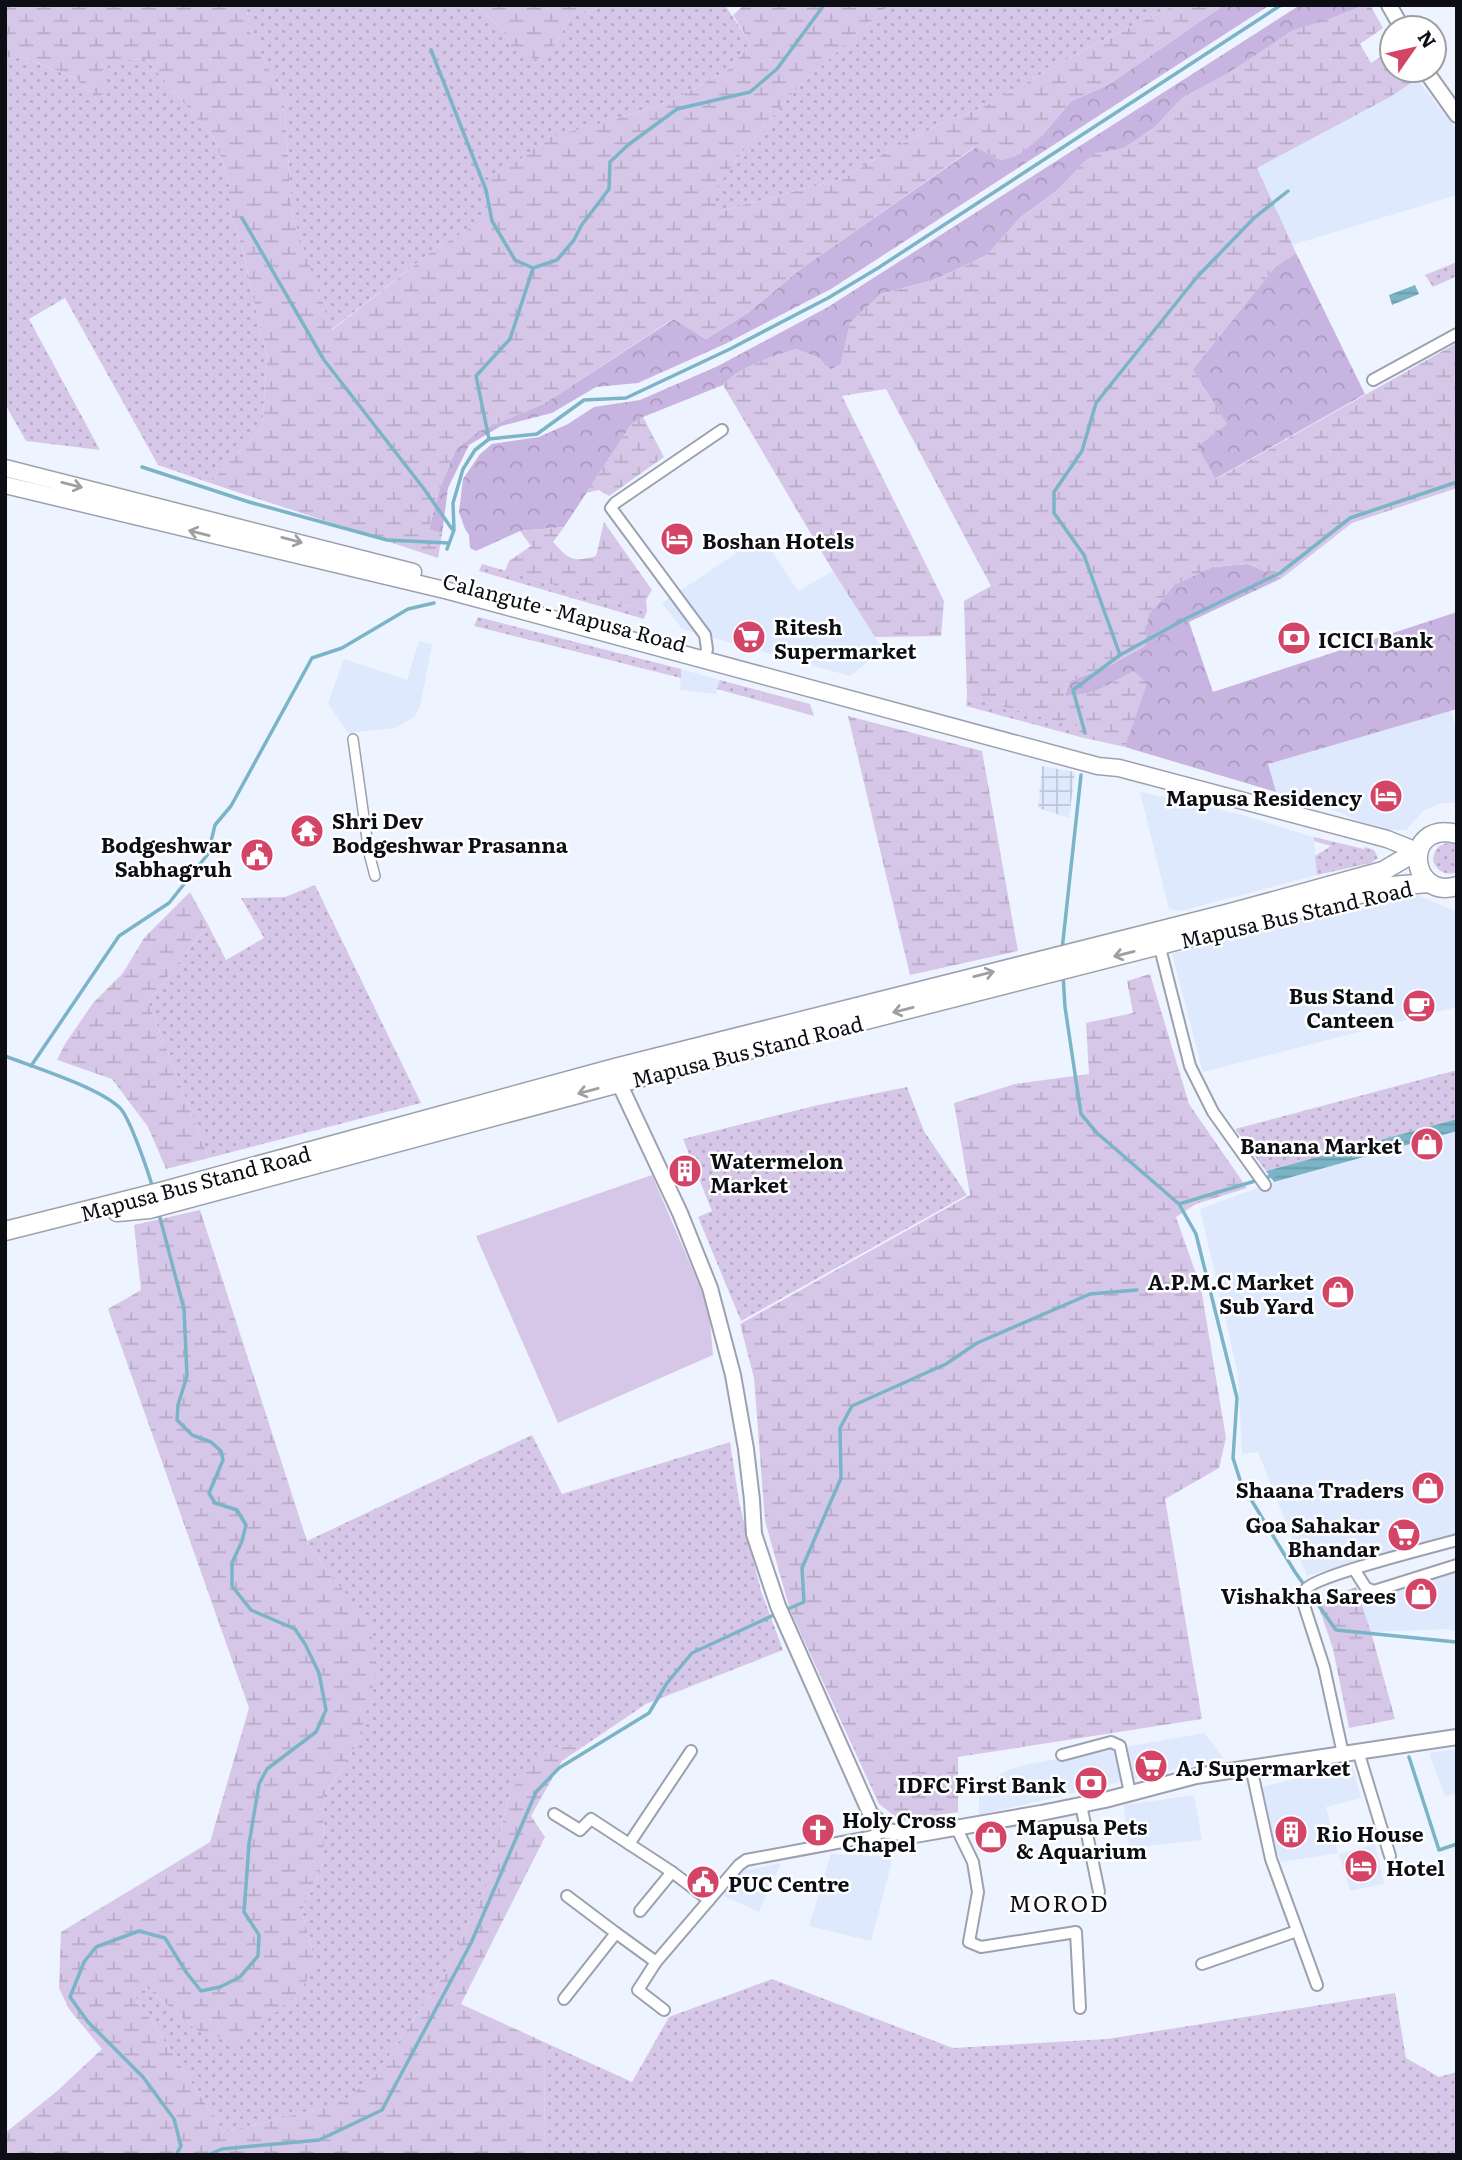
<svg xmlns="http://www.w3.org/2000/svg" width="1462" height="2160" viewBox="0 0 1462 2160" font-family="Literata,serif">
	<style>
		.built { fill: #dfe9fe }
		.industrial { fill: url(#industrial-grid) }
		.grass { fill: url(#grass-dots) }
		.forest { fill: url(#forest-crowns) }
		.wetland { fill: url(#wetland-marsh) }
		.park { fill: #d6c7e8 }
		.water { fill: url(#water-rules) }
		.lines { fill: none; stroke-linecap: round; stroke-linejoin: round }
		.stream { stroke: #7bb4c6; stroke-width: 3.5 }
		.pedestrian-casing { stroke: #9ba1ae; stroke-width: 12 }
		.minor-casing { stroke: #9ba1ae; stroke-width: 14 }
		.tertiary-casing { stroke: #9ba1ae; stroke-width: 18 }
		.secondary-casing { stroke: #9ba1ae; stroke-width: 19 }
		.primary-casing { stroke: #9ba1ae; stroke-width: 21 }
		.pedestrian { stroke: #fff; stroke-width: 9 }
		.minor { stroke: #fff; stroke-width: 10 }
		.tertiary { stroke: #fff; stroke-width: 14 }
		.secondary { stroke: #fff; stroke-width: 16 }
		.primary { stroke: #fff; stroke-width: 18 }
		.oneway { stroke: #9e9fa1 }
		.labels { text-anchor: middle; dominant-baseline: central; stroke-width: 5; stroke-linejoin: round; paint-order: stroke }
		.poi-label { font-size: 21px; font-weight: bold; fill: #0c0e13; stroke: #fff; text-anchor: start }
		.street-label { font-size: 21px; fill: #0c0e13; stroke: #fff }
		.neighbourhood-label { font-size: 23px; letter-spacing: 2px; fill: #0c0e13; stroke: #fff }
	</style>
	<defs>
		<pattern id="industrial-grid" width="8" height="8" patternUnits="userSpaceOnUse" patternTransform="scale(1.75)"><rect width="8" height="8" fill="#dfe9fe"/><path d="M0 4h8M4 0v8" fill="none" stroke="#bec7d9"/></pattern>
		<pattern id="grass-dots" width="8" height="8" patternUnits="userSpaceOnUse" patternTransform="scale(1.75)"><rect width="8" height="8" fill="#d6c7e8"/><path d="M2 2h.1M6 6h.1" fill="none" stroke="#b6aac6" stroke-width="1.8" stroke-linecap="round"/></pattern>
		<pattern id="forest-crowns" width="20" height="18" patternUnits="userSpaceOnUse" patternTransform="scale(1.75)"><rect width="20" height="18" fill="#c8b4e0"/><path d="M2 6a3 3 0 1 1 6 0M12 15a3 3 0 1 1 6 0" fill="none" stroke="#ab9abf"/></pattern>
		<pattern id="wetland-marsh" width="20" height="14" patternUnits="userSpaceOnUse" patternTransform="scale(1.75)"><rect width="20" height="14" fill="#d6c7e8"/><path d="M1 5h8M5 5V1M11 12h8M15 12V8" fill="none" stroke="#b6aac6"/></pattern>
		<pattern id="water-rules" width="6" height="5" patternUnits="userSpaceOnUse" patternTransform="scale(1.75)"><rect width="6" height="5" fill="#7bb4c6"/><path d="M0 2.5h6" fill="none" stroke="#699aa9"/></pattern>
	</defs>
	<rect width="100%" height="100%" fill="#eef4ff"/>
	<g class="built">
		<path d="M1417 79 1457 130V195L1292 245 1256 168 1390 97Z"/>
		<path d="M762 536 798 591 833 571 883 650 850 676 682 629 662 603Z"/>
		<path d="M419 641 432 644 421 703 415 716 396 728 348 733 328 703 344 659 407 680Z"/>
		<path d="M681 669 720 680 716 694 680 690Z"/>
		<path d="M1451 710 1457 732V803H1442L1424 810 1406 830H1384L1359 822 1342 813 1276 792 1267 764Z"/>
		<path d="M1140 792 1239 814 1314 837 1317 875 1181 911 1169 909Z"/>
		<path d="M1411 892 1457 912V1007L1203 1072 1172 954Z"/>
		<path d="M1457 1131V1533L1307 1576 1258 1452 1242 1454 1238 1374 1200 1209 1265 1185Z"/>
		<path d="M1457 1568V1632L1448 1629 1371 1632 1360 1598Z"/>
		<path d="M1204 1733 1224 1758 979 1815V1792L1003 1772 1024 1765Z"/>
		<path d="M1457 1749V1793L1445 1796 1429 1753Z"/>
		<path d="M1352 1764 1361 1798 1326 1807 1338 1853 1281 1862 1275 1846 1263 1787Z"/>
		<path d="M1194 1795 1202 1840 1129 1848 1124 1805Z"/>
		<path d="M1375 1844 1384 1884 1350 1891 1339 1854Z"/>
		<path d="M831 1854 893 1857 871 1941 809 1926Z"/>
		<path d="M781 1863 759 1912 722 1895 742 1871Z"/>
	</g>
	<path class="industrial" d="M1042 766 1075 772 1069 818 1038 808Z"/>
	<g class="grass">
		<path d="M246 5H475L502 29 511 46 556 44 572 14 612 5H725L751 44 728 70 671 101 613 120 490 217 435 249 331 330 292 215 284 98 251 34Z"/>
		<path d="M889 5H1176L1091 46 982 108 950 119 886 152 845 178 720 211 710 196 740 155 798 87Z"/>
		<path d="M5 57 26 58 75 78 97 98 102 71 114 60 146 59 214 138 229 181V209L242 247 267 358 262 427 210 483 158 465 65 298 29 319 100 450 26 441 5 404Z"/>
		<path d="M1457 262V276L1433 287 1425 275Z"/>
		<path d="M482 564 647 611 644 619 479 571Z"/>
		<path d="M478 617 681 669V678L474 626Z"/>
		<path d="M720 680 761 691 760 701 717 689Z"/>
		<path d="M967 697 1080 727V737L966 706Z"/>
		<path d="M1314 837 1364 849 1365 847 1374 850 1378 858 1371 863 1317 875 1315 856 1331 846 1314 841Z"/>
		<path d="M1449 843 1457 845V872C1446 876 1437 872 1433 860 1434 850 1438 844 1449 843Z"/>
		<path d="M315 885 421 1103 209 1158 148 1002 208 925 226 960 264 938 241 898 285 897Z"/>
		<path d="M1457 1070V1119L1266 1171 1235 1129Z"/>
		<path d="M907 1087 924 1131 967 1195 741 1321 698 1217 712 1211 683 1139 818 1105Z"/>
		<path d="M532 1435 562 1494 730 1442 739 1501 761 1591 783 1650 646 1704 584 1746 557 1747 510 1792 487 1885 444 1975 375 2076 340 2104 224 2132 133 1993 148 1989 199 2032 315 1963 302 1911 324 1862 323 1798 358 1742 327 1571 307 1541Z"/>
		<path d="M772 1979 953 2048 1107 2039 1395 1993 1406 2058 1439 2077 1457 2072V2155H545L544 2042 632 2082 669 2017Z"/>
	</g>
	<g class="forest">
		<path d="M1224 5H1270L831 289 725 344 638 383 596 387 552 413 501 426 469 445 448 488 442 534 429 529 440 487 456 449 479 431 545 403 674 319 706 339 749 312 802 268 976 147 1001 160 1041 137 1071 101 1108 85Z"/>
		<path d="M1300 5H1365L1332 18 1182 98 1154 128 1124 148 1096 154 1084 162 1059 189 1021 217 987 255 934 280 881 294 850 323 841 364 831 370 819 358 796 349C771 357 741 366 723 385L643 417 631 425 564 527 520 531 476 551 470 548 469 535 465 529 459 512 463 479 480 454 492 444 539 437 568 424 594 407 640 400 718 366 828 307Z"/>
		<path d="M1296 253 1365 394 1215 479 1197 447 1193 369 1275 267Z"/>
		<path d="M1248 564 1282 578 1189 622 1213 692 1457 612V709L1268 764 1276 792 1125 747 1132 723 1134 671 1095 692 1064 697 1070 681 1107 667 1145 646 1148 615 1174 585 1212 567Z"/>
	</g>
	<g class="wetland">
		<path d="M5 5H246L251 34 284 98 292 215 332 330 435 249 489 217 482 186 551 137 613 120 671 101 728 70 751 44 733 15 744 5H889L798 87 740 155 711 196 720 211 845 178 886 152 950 119 982 108 1091 46 1176 5H1224L1108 85 1071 101 1041 137 1018 156 1001 160 975 147 802 268 749 312 706 339 673 319 545 403 479 431 456 449 440 487 429 529 442 534 438 558 210 483 262 427 267 358 242 247 229 209V181L214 138 146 59 114 61 102 71 110 89 97 98 75 78 26 58 5 57Z"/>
		<path d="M475 5H612L572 14 556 44 536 60 511 46 502 29Z"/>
		<path d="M1365 5H1370L1383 28 1360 44 1371 63 1392 49V70H1411L1417 79 1390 97 1257 168 1296 253 1275 267 1193 369 1227 424 1197 447 1216 479 1457 343V488L1352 523 1282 578 1248 564 1212 567 1174 585 1148 615 1145 646 1107 667 1070 681 1064 696 1095 692 1134 671 1147 684 1125 747 1080 737 1079 727 967 697 964 601 991 586 886 389 842 396 944 601 941 636 875 637 833 571 723 385C741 366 771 357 796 349L819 358 832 370 841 364 850 323 881 294 934 280 987 255 1021 217 1059 189 1084 162 1096 153 1124 148 1154 128 1182 98 1231 71 1293 30 1332 18Z"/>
		<path d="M643 417 664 457 609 496 599 490 586 493 631 425Z"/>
		<path d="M604 522 652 590 646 600 647 611 505 571 509 561 531 546 520 531 564 527 553 542C569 559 572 563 596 556Z"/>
		<path d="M848 716 982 751 1018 951 910 975Z"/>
		<path d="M190 892 208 925 148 1002 209 1158 166 1169 148 1127 112 1079 57 1060 65 1044 93 1003 123 973 144 938Z"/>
		<path d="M1150 974 1189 1104 1247 1188 1196 1204 1176 1217 1201 1288 1226 1438 1219 1468 1165 1499 1202 1719 958 1757V1812L901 1821 879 1804 790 1610 765 1521 754 1378 740 1324 970 1195 954 1103 1015 1084 1089 1074 1086 1023 1133 1013 1127 981Z"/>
		<path d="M200 1210 307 1541 327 1571 371 1623 376 1675 358 1742 323 1798 324 1862 302 1911 315 1963 301 1991 240 2043 199 2032 148 1989 133 1993 224 2132 339 2104 375 2076 444 1975 487 1885 510 1792 535 1760 557 1747 584 1746 562 1761 531 1816 545 1837 461 2004 544 2042 545 2155H5V2133L56 2092 102 2049 69 2009 59 1988 61 1932 210 1842 249 1708 108 1309 141 1290 134 1225Z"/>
		<path d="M1356 1587 1371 1632 1395 1719 1349 1728 1333 1649 1317 1602Z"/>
	</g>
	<g class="park">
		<path d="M761 691 810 704 814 716 760 701Z"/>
		<path d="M652 1175 709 1308 713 1355 558 1423 476 1236Z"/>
	</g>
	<g class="water">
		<path d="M1415 285 1419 294 1392 305 1389 295Z"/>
		<path d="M1457 1119V1131L1274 1182 1266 1171Z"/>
	</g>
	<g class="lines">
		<g class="stream">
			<path d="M431 50 486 190 492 221 515 260 533 268"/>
			<path d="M242 218 324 360 424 489 452 529"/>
			<path d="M489 439 476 376 510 339 533 268 557 260 574 240 581 226 609 189 610 162 628 145 677 109 750 92 777 69 824 5"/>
			<path d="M142 467 249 502 387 540 449 543"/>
			<path d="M447 549 454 530 453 503 463 469 475 450 489 439 537 434 584 400 626 398 730 349 828 298 878 268 1281 5"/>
			<path d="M1120 655 1084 555 1054 513V492L1082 451 1096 403 1197 277 1254 218 1288 191"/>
			<path d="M1085 733 1073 690 1120 655 1187 618 1280 573 1350 518 1457 482"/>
			<path d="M1062 950 1081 775"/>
			<path d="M1063 975 1065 1007 1081 1114 1097 1133 1179 1204 1196 1234 1237 1398 1233 1458 1241 1483 1295 1572 1336 1630 1456 1642"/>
			<path d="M5 1056C36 1068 98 1087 120 1108 130 1118 149 1174 153 1189"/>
			<path d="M31 1066 119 936 169 903 208 854 215 825 231 806 312 658 342 648 408 609 434 603"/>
			<path d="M1179 1204 1275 1175"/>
			<path d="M159 1214 184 1309 187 1376 178 1405 177 1420 192 1435 211 1442 221 1451 223 1460 209 1493 215 1503 237 1510 246 1525 242 1541 232 1563V1586L251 1610 295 1629 305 1644 319 1673 326 1710 316 1732 267 1769 259 1784 249 1844 244 1912 259 1935 258 1956 240 1977 220 1987 201 1991 186 1972 165 1938 139 1931 96 1947 84 1962 70 1997 88 2022 143 2077 174 2119 181 2146 176 2155"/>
			<path d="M783 1611 804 1602 802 1568 841 1478 840 1428 852 1406 946 1364 977 1343 1090 1294 1137 1290"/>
			<path d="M1409 1757 1439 1850 1457 1844"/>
			<path d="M208 2155 222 2149 319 2140 382 2110 471 1943 536 1792 559 1768 649 1713 667 1683 692 1653 776 1614"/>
		</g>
		<defs>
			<path id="pedestrian" d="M353 739 369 853 375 876"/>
			<g id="minor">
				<path d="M1373 380 1457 334"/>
				<path d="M704 659 707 649 705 635 611 508 615 503 722 430"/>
				<path d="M1159 944 1190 1066 1213 1112 1265 1185"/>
				<path d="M1354 1569 1366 1588 1374 1591 1457 1565"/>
				<path d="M1358 1751 1390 1856"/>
				<path d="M1343 1754 1324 1667 1302 1599C1303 1597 1305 1591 1306 1589 1317 1575 1433 1547 1457 1540"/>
				<path d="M1062 1755 1111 1742 1120 1746 1130 1793"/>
				<path d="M1251 1767 1271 1859 1317 1985"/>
				<path d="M1081 1805 1099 1892"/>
				<path d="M554 1814 580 1830 591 1819 672 1872 709 1900"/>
				<path d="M957 1829 973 1862 978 1892 969 1942 981 1947 1076 1932 1080 2008"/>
				<path d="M629 1844 691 1751"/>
				<path d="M567 1896 616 1933"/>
				<path d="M640 1911 672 1872"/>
				<path d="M1202 1964 1297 1931"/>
				<path d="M564 1999 616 1933 656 1962"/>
				<path d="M664 2010 638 1990 656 1962 739 1865 746 1860 869 1837 887 1831"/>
			</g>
			<g id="tertiary">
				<path d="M1389 5 1402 28"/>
				<path d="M1425 70 1457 115"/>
				<path d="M617 1073 619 1083 680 1213 710 1288 733 1375 746 1449 752 1500 754 1534 778 1606 870 1813 887 1831 915 1835 1041 1813 1105 1800 1196 1776 1457 1737"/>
			</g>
			<g id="secondary">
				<path d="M5 468 413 572"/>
				<path d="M5 485 449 591 1098 766 1119 768 1387 839 1417 851"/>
			</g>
			<g id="primary">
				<path d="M1457 834C1401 820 1409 901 1457 886"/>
				<path d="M117 1212 149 1209 619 1083 1391 886 1429 883"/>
				<path d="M5 1231 164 1191 615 1068 1230 913 1383 871 1417 851"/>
			</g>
		</defs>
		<use href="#pedestrian" class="pedestrian-casing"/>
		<use href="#minor" class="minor-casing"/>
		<use href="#tertiary" class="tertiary-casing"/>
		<use href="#secondary" class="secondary-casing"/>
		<use href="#primary" class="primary-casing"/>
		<use href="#pedestrian" class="pedestrian"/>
		<use href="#minor" class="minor"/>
		<use href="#tertiary" class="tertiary"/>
		<use href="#secondary" class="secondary"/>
		<use href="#primary" class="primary"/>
	</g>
	<defs><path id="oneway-shaft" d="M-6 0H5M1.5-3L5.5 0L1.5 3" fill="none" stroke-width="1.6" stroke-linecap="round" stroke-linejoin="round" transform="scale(1.75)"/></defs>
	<g class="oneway">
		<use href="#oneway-shaft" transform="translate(72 485) rotate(14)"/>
		<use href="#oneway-shaft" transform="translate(199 533) rotate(-166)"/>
		<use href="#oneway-shaft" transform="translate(292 540) rotate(15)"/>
		<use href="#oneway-shaft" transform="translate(1124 954) rotate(166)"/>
		<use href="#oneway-shaft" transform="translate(984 974) rotate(-14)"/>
		<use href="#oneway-shaft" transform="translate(903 1010) rotate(166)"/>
		<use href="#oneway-shaft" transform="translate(588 1091) rotate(165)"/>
	</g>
	<defs>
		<symbol id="hotel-disc" viewBox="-11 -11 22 22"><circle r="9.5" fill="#d44466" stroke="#fff"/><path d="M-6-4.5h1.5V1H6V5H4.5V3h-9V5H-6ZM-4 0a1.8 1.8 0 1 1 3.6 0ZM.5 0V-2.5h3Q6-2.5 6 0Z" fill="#fff"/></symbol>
		<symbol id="supermarket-disc" viewBox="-11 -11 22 22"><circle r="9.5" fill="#d44466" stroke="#fff"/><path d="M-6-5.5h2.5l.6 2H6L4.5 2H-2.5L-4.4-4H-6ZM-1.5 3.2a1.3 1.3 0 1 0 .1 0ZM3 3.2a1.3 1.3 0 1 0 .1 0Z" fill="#fff"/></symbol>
		<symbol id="bank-disc" viewBox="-11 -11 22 22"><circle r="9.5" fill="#d44466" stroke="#fff"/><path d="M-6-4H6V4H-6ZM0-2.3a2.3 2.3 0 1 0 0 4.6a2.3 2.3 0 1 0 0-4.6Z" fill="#fff"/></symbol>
		<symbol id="temple-disc" viewBox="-11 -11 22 22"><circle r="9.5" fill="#d44466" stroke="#fff"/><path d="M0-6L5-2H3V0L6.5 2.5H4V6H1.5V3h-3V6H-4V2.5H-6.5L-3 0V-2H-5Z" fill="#fff"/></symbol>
		<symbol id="civic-disc" viewBox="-11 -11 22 22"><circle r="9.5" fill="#d44466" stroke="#fff"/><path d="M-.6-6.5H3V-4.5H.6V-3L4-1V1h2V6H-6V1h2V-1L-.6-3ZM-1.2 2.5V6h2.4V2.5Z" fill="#fff"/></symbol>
		<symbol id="cafe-disc" viewBox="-11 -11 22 22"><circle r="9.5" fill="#d44466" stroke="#fff"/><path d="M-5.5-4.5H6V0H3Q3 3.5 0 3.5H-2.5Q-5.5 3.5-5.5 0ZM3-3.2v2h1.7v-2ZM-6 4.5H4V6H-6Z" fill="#fff"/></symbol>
		<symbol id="shop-disc" viewBox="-11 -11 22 22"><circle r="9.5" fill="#d44466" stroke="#fff"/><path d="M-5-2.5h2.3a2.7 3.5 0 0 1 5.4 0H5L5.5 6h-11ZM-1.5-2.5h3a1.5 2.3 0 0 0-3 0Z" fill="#fff"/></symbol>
		<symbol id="building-disc" viewBox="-11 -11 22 22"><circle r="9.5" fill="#d44466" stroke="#fff"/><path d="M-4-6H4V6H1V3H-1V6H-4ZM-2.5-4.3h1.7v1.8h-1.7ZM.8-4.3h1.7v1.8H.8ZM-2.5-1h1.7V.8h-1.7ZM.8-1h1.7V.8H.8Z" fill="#fff"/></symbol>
		<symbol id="church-disc" viewBox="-11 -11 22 22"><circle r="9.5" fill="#d44466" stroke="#fff"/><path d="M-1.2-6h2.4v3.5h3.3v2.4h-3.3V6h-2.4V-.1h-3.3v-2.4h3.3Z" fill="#fff"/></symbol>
	</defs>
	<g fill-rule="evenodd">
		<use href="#hotel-disc" x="658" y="520" width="38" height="38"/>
		<use href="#supermarket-disc" x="730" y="618" width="38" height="38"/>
		<use href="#bank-disc" x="1275" y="619" width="38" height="38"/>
		<use href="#hotel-disc" x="1367" y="777" width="38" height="38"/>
		<use href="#temple-disc" x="288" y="812" width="38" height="38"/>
		<use href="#civic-disc" x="238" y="836" width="38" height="38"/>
		<use href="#cafe-disc" x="1400" y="987" width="38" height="38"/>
		<use href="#shop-disc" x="1408" y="1125" width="38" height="38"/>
		<use href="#building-disc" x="666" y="1152" width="38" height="38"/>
		<use href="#shop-disc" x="1319" y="1273" width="38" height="38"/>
		<use href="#shop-disc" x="1409" y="1469" width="38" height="38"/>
		<use href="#supermarket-disc" x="1385" y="1516" width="38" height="38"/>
		<use href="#shop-disc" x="1402" y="1575" width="38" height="38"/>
		<use href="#supermarket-disc" x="1132" y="1747" width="38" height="38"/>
		<use href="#bank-disc" x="1072" y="1764" width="38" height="38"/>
		<use href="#church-disc" x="799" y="1811" width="38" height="38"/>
		<use href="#building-disc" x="1272" y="1813" width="38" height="38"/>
		<use href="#shop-disc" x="972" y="1818" width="38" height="38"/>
		<use href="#hotel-disc" x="1342" y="1847" width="38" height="38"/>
		<use href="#civic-disc" x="684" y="1863" width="38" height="38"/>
	</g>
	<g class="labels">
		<g class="poi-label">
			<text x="702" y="539">Boshan Hotels</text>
			<text x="774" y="625">Ritesh<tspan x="774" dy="24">Supermarket</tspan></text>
			<text x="1318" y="638">ICICI Bank</text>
			<text x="1362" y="796" text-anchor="end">Mapusa Residency</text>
			<text x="332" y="819">Shri Dev<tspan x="332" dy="24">Bodgeshwar Prasanna</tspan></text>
			<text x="232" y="843" text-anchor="end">Bodgeshwar<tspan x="232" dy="24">Sabhagruh</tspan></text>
			<text x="1394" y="994" text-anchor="end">Bus Stand<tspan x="1394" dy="24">Canteen</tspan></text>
			<text x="1402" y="1144" text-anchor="end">Banana Market</text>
			<text x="710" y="1159">Watermelon<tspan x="710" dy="24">Market</tspan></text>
			<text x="1314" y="1280" text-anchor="end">A.P.M.C Market<tspan x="1314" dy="24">Sub Yard</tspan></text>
			<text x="1404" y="1488" text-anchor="end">Shaana Traders</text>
			<text x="1380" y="1523" text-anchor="end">Goa Sahakar<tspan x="1380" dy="24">Bhandar</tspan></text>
			<text x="1396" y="1594" text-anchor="end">Vishakha Sarees</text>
			<text x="1176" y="1766">AJ Supermarket</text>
			<text x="1066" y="1783" text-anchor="end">IDFC First Bank</text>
			<text x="842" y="1818">Holy Cross<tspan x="842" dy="24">Chapel</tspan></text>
			<text x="1016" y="1825">Mapusa Pets<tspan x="1016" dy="24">&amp; Aquarium</tspan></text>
			<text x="1316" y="1832">Rio House</text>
			<text x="1386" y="1866">Hotel</text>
			<text x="728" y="1882">PUC Centre</text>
		</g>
		<g class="street-label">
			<text transform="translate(565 611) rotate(15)">Calangute - Mapusa Road</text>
			<text transform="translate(1296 913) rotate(-13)">Mapusa Bus Stand Road</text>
			<text transform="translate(747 1050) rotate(-14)">Mapusa Bus Stand Road</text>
			<text transform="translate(195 1182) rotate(-15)">Mapusa Bus Stand Road</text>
		</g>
		<g class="neighbourhood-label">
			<text x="1059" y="1902">MOROD</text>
		</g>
	</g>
	<rect width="1462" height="2160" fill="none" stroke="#0c0e13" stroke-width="14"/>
	<g transform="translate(1413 49) rotate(56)"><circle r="33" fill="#ffffff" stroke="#9e9fa1" stroke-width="2"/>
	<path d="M0-5L12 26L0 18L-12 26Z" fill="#d44466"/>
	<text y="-10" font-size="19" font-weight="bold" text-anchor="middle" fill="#0c0e13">N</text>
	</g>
</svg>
